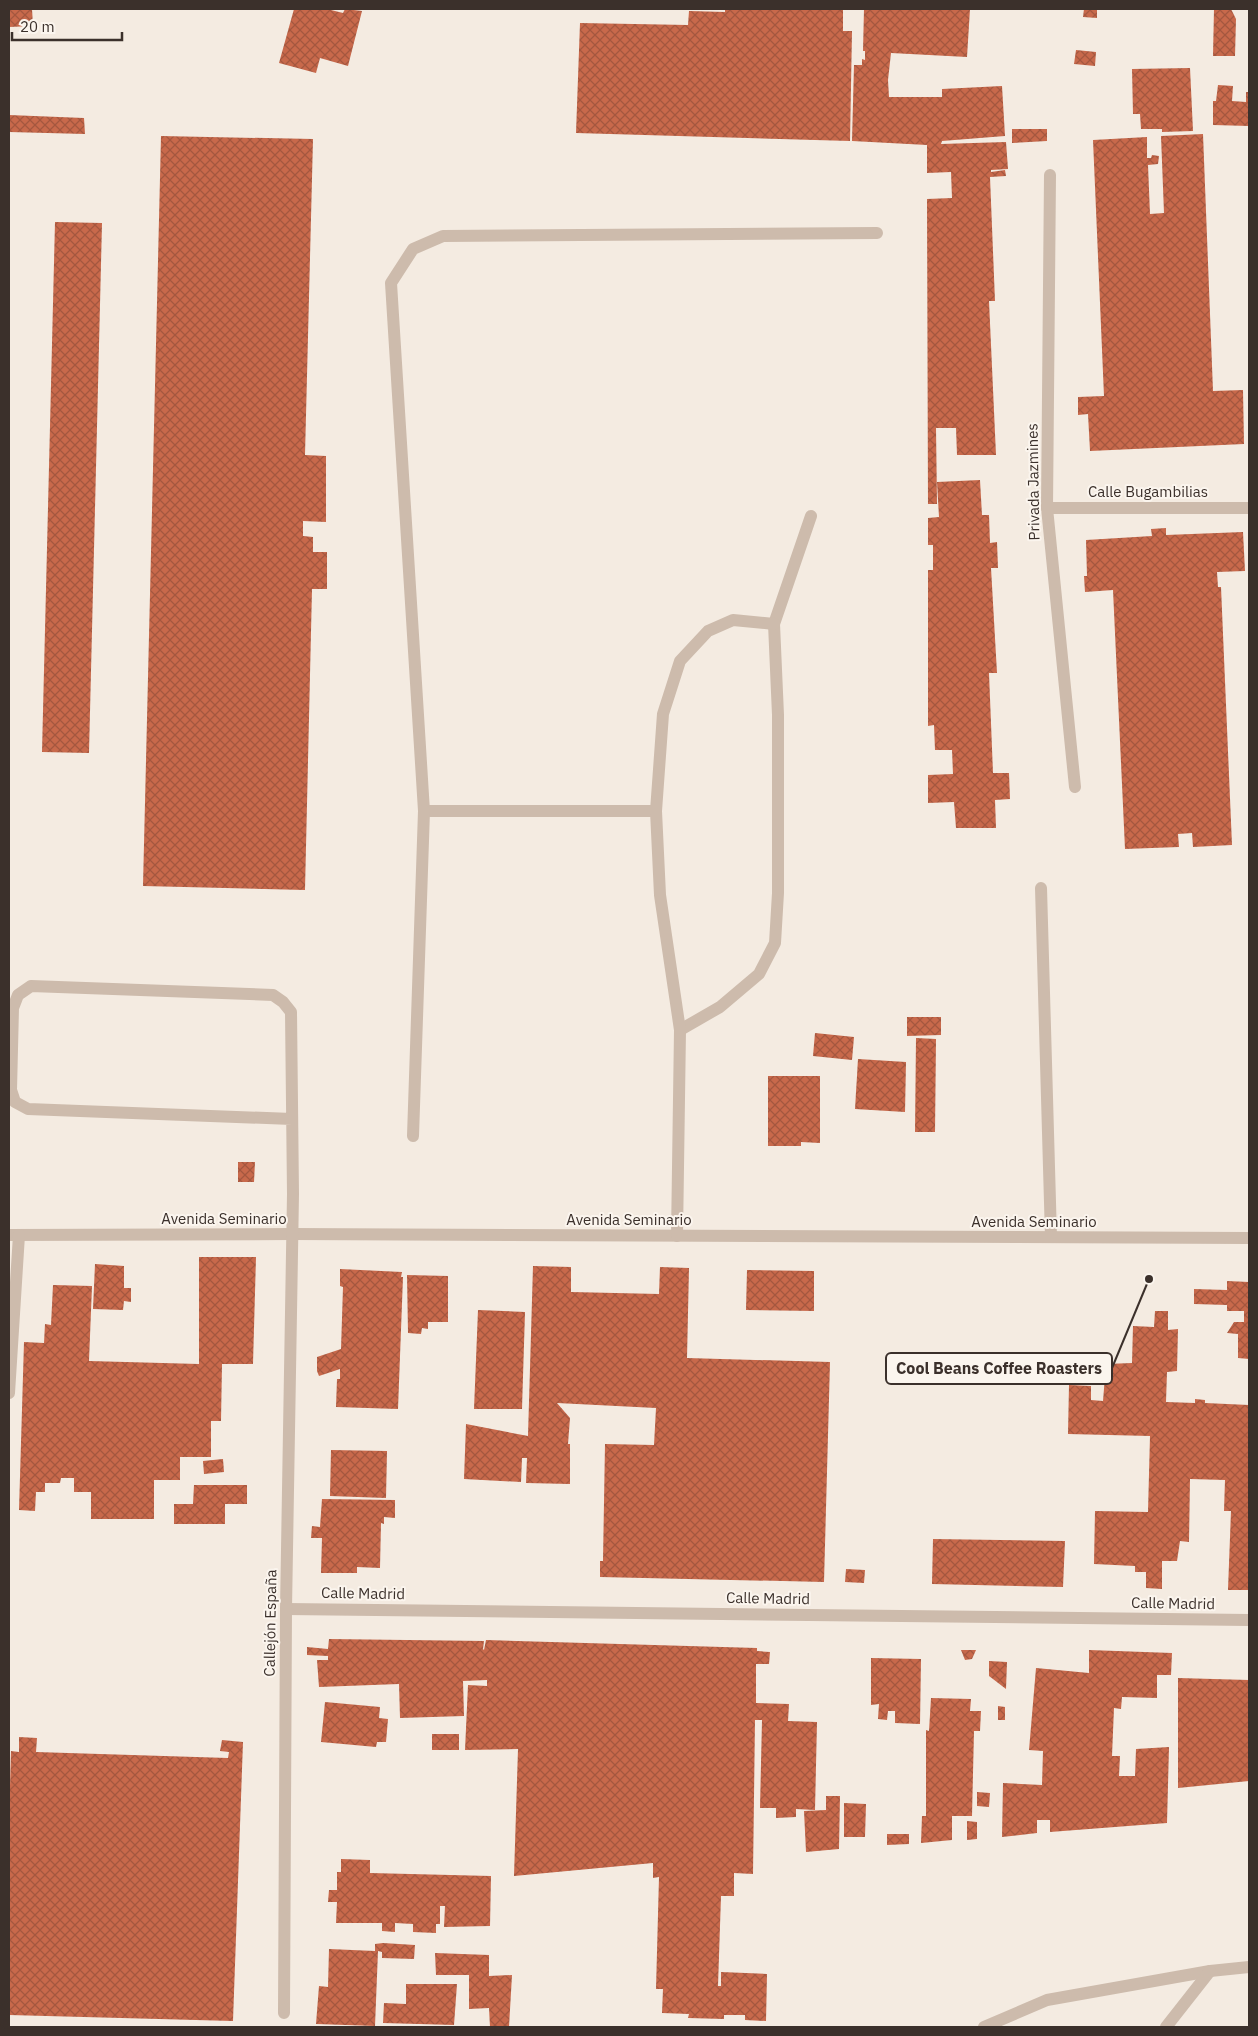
<svg xmlns="http://www.w3.org/2000/svg" width="1258" height="2036" viewBox="0 0 1258 2036" font-family="'IBM Plex Sans',sans-serif">
	<style>
		.building { fill: url(#building-cross-hatch) }
		.lines { fill: none; stroke-linecap: round; stroke-linejoin: round }
		.minor { stroke: #cdbbac; stroke-width: 12 }
		.labels { text-anchor: middle; dominant-baseline: central; stroke-width: 4; stroke-linejoin: round; paint-order: stroke }
		.street-label { font-size: 15px; fill: #3b302b; stroke: #fbf5ee }
		.leader { fill: none; stroke: #3b302b; stroke-width: 2 }
		.callout-dot { fill: #3b302b; stroke: #fbf5ee; stroke-width: 2 }
		.callout { fill: #fbf5ee; stroke: #3b302b; stroke-width: 2 }
		.callout-label { font-size: 16px; text-anchor: middle; font-weight: bold; fill: #3b302b }
	</style>
	<defs>
		<pattern id="building-cross-hatch" width="8" height="8" patternUnits="userSpaceOnUse" patternTransform="scale(1.25)"><rect width="8" height="8" fill="#c8694b"/><path d="M0 0l8 8M0 8l8-8" fill="none" stroke="#a4573f"/></pattern>
	</defs>
	<rect width="100%" height="100%" fill="#f4ebe1"/>
	<g class="building">
		<path d="M9 9H32L33 26 9 27Z"/>
		<path d="M294 9H327L343 13 345 9 362 11 348 66 320 58 316 73 279 63Z"/>
		<path d="M725 9H843V31H852L850 141 576 133 580 23 688 25 689 11 725 12Z"/>
		<path d="M864 9H970L967 57 891 53 888 80 889 97H942V89L1002 86 1005 136 942 141 941 144 1006 142 1008 169 991 170V172L1005 170 1006 176 990 177 995 301H989L996 455H957L956 428H936L937 504H928L927 199 952 198 951 172 927 173V145L852 141 854 65H862V59L865 60V51H863Z"/>
		<path d="M1084 9H1097V18L1083 17Z"/>
		<path d="M1214 9H1231L1236 19 1235 56H1213Z"/>
		<path d="M1076 50 1096 52 1095 66 1074 64Z"/>
		<path d="M1190 68 1193 131 1162 132V129H1141L1140 114H1133L1132 69Z"/>
		<path d="M1218 85 1233 86 1232 101 1246 102V92H1249V126L1213 125V101H1216Z"/>
		<path d="M9 115 84 118 85 134 9 132Z"/>
		<path d="M1012 129H1047V141L1012 143Z"/>
		<path d="M1203 134 1213 391 1243 390 1244 444 1090 451 1088 414 1078 415V397L1104 396 1093 140 1147 137V158H1151L1152 155 1159 156 1158 164 1148 165 1150 214 1164 213 1161 136Z"/>
		<path d="M161 136 313 139 305 455 326 456V522L303 521V536L313 537V552H327V589H312L305 890 143 886Z"/>
		<path d="M55 222 102 223 89 753 42 752Z"/>
		<path d="M980 480 982 515H989L990 543 997 542 998 568H991L997 673H989L993 773H1009L1010 799 995 800 996 828H956L954 802 928 803V775L953 774 952 750H935L934 725 928 726V570H933V545H928V518L939 517 937 482Z"/>
		<path d="M1166 528V535L1243 532 1245 571 1217 572 1218 587H1221L1232 845 1193 847 1192 833 1178 834 1179 847 1125 849 1113 590 1085 592 1084 576H1087L1086 540 1152 536 1151 529Z"/>
		<path d="M907 1017H941V1035L907 1036Z"/>
		<path d="M815 1033 854 1037 852 1060 813 1056Z"/>
		<path d="M916 1038 936 1039 935 1132H915Z"/>
		<path d="M858 1059 906 1062 905 1112 855 1109Z"/>
		<path d="M768 1076H820V1143L801 1142V1146H768Z"/>
		<path d="M238 1162H255L254 1182H238Z"/>
		<path d="M199 1257H256L253 1364H222L221 1421H211V1457H180V1480H154V1519H91V1492H74V1478H61L60 1483H45V1492H36L35 1511 19 1510 24 1342 44 1343 45 1324 51 1325 53 1285 92 1286 89 1361 199 1364Z"/>
		<path d="M95 1264 124 1266V1288H131V1302L124 1301 123 1310 93 1309Z"/>
		<path d="M533 1266 571 1267V1292L659 1294 660 1267 689 1268 687 1358 830 1362 824 1582 600 1577V1561H603L605 1444 654 1445 656 1408 557 1403 570 1418 568 1444H570V1484L526 1483 527 1458H522L521 1482 464 1479 466 1424 528 1436Z"/>
		<path d="M340 1269 402 1272 401 1277H403L398 1409 336 1407 337 1379H340V1369L319 1376 317 1371V1357L341 1349 343 1287 340 1286Z"/>
		<path d="M747 1270 814 1271V1311L746 1310Z"/>
		<path d="M407 1275 448 1276V1322H428V1329L422 1328 421 1334 408 1333Z"/>
		<path d="M1227 1281 1249 1282V1359L1238 1358V1334L1227 1333 1234 1322H1244V1311H1227V1305L1194 1304V1289L1227 1290Z"/>
		<path d="M478 1310 525 1312 522 1409H474Z"/>
		<path d="M1155 1311H1168V1330L1178 1329 1177 1371 1167 1372 1166 1402 1195 1403V1399L1205 1400V1403L1249 1405V1590H1228L1231 1511H1224L1225 1480 1190 1479 1189 1542 1180 1541 1177 1561H1162V1589L1146 1588V1572H1135V1566L1094 1564 1095 1511 1148 1512 1150 1436 1068 1434 1069 1385 1091 1386V1400L1103 1401 1106 1364 1132 1363 1133 1326 1154 1327Z"/>
		<path d="M331 1450 387 1451 386 1498 330 1496Z"/>
		<path d="M223 1459 224 1472 204 1474 203 1461Z"/>
		<path d="M194 1485H247V1504H225V1524H174V1504H193Z"/>
		<path d="M322 1499 395 1500V1518L384 1517V1524L381 1523 380 1568 357 1567V1573H321L322 1538H311L312 1526 320 1527Z"/>
		<path d="M933 1539 1065 1541 1063 1587 932 1584Z"/>
		<path d="M846 1569 865 1570 864 1583 845 1582Z"/>
		<path d="M329 1639 484 1641 483 1649 484 1650 486 1640 757 1648V1651L770 1652 769 1664H756V1703L789 1704 788 1721 817 1722 815 1810 796 1809V1817L776 1818V1808H760L762 1720H755L753 1874 734 1873V1896H721L718 1986H721V1972L767 1974 766 2021 745 2020V2015H724V2019L688 2018 689 2014 662 2013 663 1989H656L659 1877 653 1878V1863L514 1876 518 1749 465 1750 468 1685 487 1686V1680L463 1681 464 1716 400 1718 399 1684 319 1687 317 1660H328V1656L307 1655V1647L328 1649Z"/>
		<path d="M961 1650H976L972 1659 965 1660Z"/>
		<path d="M1089 1650 1172 1653 1171 1675H1157V1698L1122 1697 1121 1709 1114 1708 1112 1756H1120L1119 1776H1135L1136 1749 1169 1747 1167 1823 1050 1832V1820H1037V1833L1002 1837 1003 1783 1042 1785 1043 1751 1029 1750 1036 1668 1089 1673Z"/>
		<path d="M871 1658 921 1659 920 1724 895 1723V1711H888L887 1720 878 1719 879 1704 871 1705Z"/>
		<path d="M989 1661 1007 1662 1006 1689 989 1676Z"/>
		<path d="M1178 1678 1249 1680V1781L1178 1788Z"/>
		<path d="M931 1698 971 1699 970 1711H981L980 1731H974L972 1816H952V1840L921 1843 922 1816H926V1730L929 1731Z"/>
		<path d="M325 1702 380 1707 379 1718 388 1719 386 1742H377L376 1747 321 1742Z"/>
		<path d="M998 1706 1005 1707V1720H998Z"/>
		<rect x="432" y="1734" width="27" height="16"/>
		<path d="M19 1737 37 1738 36 1752 228 1758 229 1752 220 1751 222 1740 243 1742 233 2021 9 2015V1821L11 1751 19 1752Z"/>
		<path d="M977 1792 990 1793 989 1807 977 1806Z"/>
		<path d="M826 1796H840L839 1849 806 1852 804 1811 826 1810Z"/>
		<path d="M844 1803 866 1804 865 1837H844Z"/>
		<path d="M967 1821 977 1822V1839L967 1840Z"/>
		<path d="M887 1834H909V1844L887 1845Z"/>
		<path d="M341 1859 370 1860V1873L491 1876 490 1926 444 1927 445 1906H440V1924H436V1933L413 1932V1924L395 1923V1932L382 1931V1923H336L337 1902H328L329 1890H337V1872H341Z"/>
		<path d="M383 1943 415 1945 414 1959 382 1958V1952L378 1951 375 2026 316 2024 319 1986 328 1987 329 1949 375 1951V1944Z"/>
		<path d="M435 1953 489 1955V1976L512 1975 509 2027H490L489 2008 469 2009V1975H436Z"/>
		<path d="M406 1984H457L454 2025 383 2023 384 2003 406 2004Z"/>
	</g>
	<g class="lines">
		<g class="minor">
			<path d="M1050 175 1047 508 1075 787"/>
			<path d="M1047 508H1249"/>
			<path d="M656 811H424L391 283 413 249 443 236 877 233"/>
			<path d="M1041 888 1051 1237"/>
			<path d="M680 1030 720 1007 759 974 775 943 778 893V715L774 624 811 516"/>
			<path d="M413 1136 424 811"/>
			<path d="M9 1235 292 1234 1249 1238"/>
			<path d="M677 1236 680 1030 660 895 656 811 663 714 680 661 708 631 733 620 774 624"/>
			<path d="M9 1393 19 1235"/>
			<path d="M286 1609 1249 1620"/>
			<path d="M284 2013 286 1609 293 1194 291 1012 283 1002 273 995 31 986 18 995 13 1008 11 1090 15 1102 28 1109 292 1119"/>
			<path d="M984 2027 1047 2000 1210 1971 1249 1967"/>
			<path d="M1166 2027 1210 1971"/>
		</g>
	</g>
	<g class="labels">
		<g class="street-label">
			<text transform="translate(1033 482) rotate(-91)">Privada Jazmines</text>
			<text x="1148" y="491">Calle Bugambilias</text>
			<text x="224" y="1218">Avenida Seminario</text>
			<text x="629" y="1219">Avenida Seminario</text>
			<text x="1034" y="1221">Avenida Seminario</text>
			<text transform="translate(363 1593) rotate(1)">Calle Madrid</text>
			<text transform="translate(768 1598) rotate(1)">Calle Madrid</text>
			<text transform="translate(1173 1603) rotate(1)">Calle Madrid</text>
			<text transform="translate(270 1623) rotate(-89)">Callejón España</text>
		</g>
	</g>
	<path class="leader" d="M1149 1279L1112 1368"/>
	<circle class="callout-dot" cx="1149" cy="1279" r="5"/>
	<rect class="callout" x="886" y="1353" width="226" height="31" rx="5"/>
	<g class="callout-label">
		<text x="999" y="1374">Cool Beans Coffee Roasters</text>
	</g>
	<rect width="1258" height="2036" fill="none" stroke="#3b302b" stroke-width="20"/>
	<path d="M12 32v8h110v-8" fill="none" stroke="#3b302b" stroke-width="2.5"/>
	<text x="20" y="32" font-size="15" fill="#3b302b" stroke="#fbf5ee" stroke-width="4" paint-order="stroke">20 m</text>
</svg>
